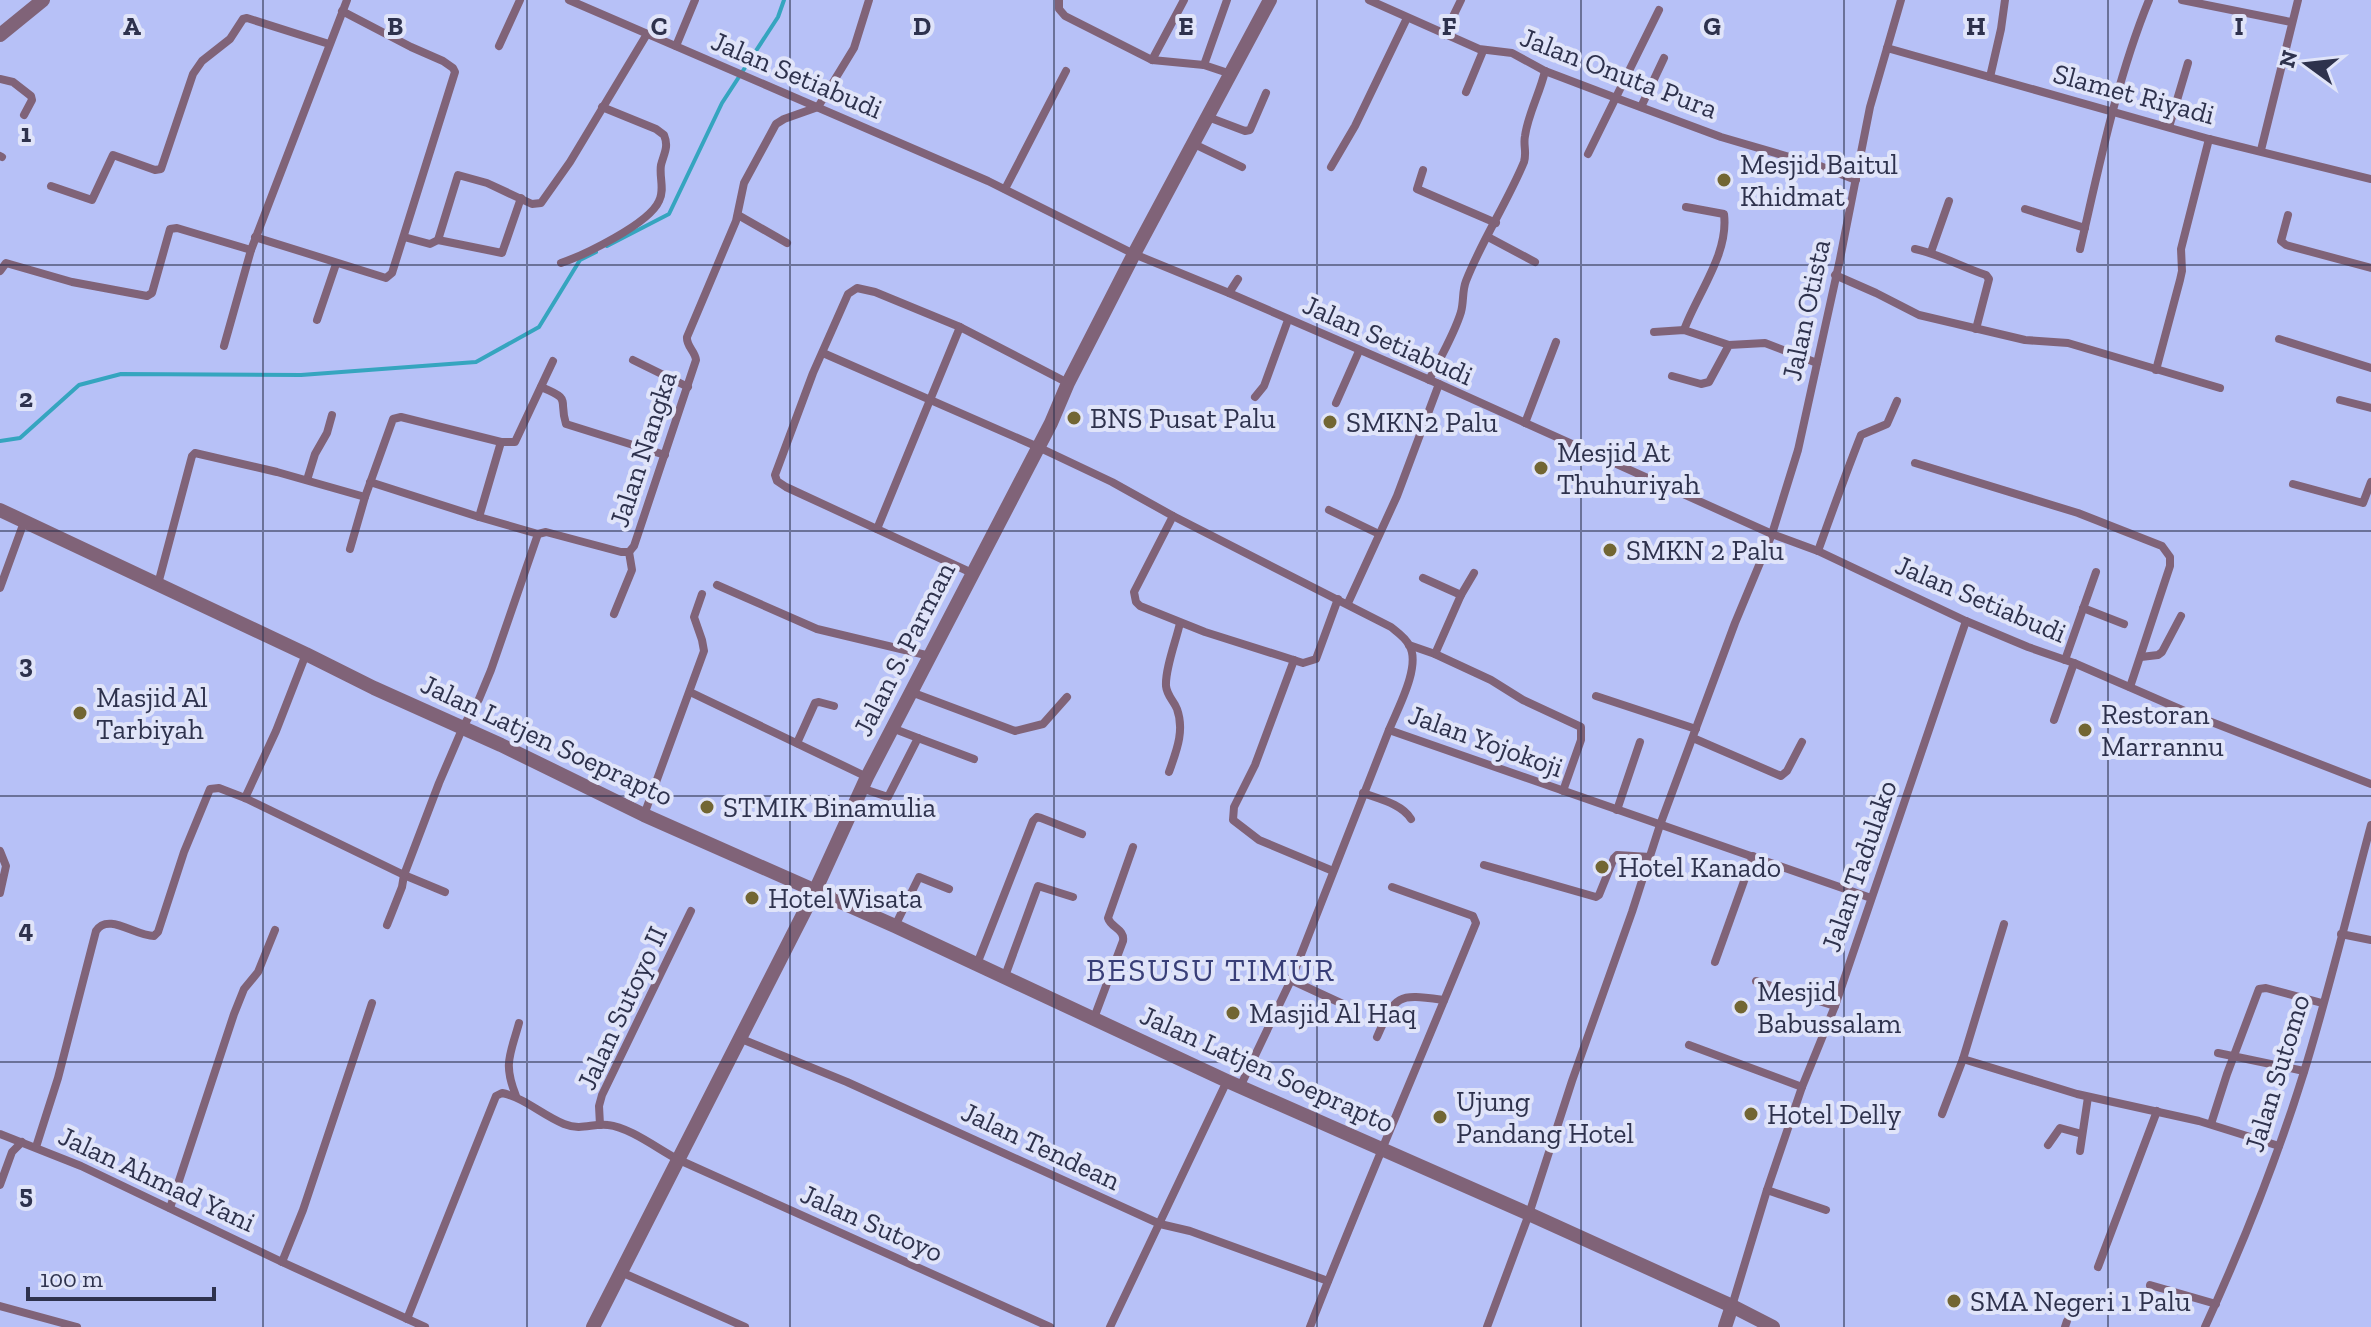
<svg xmlns="http://www.w3.org/2000/svg" width="2371" height="1327" viewBox="0 0 2371 1327" font-family="'Zilla Slab',serif">
	<style>
		.lines { fill: none; stroke-linecap: round; stroke-linejoin: round }
		.stream { stroke: #35a5bf; stroke-width: 4 }
		.minor { stroke: #806378; stroke-width: 8 }
		.tertiary { stroke: #806378; stroke-width: 14 }
		.grid { fill: none; stroke: #2e324d; stroke-width: 2; stroke-opacity: 0.55 }
		.poi-dot { fill: #726633; stroke: #e0e4f9; stroke-width: 3 }
		.labels { text-anchor: middle; dominant-baseline: central; stroke-width: 8; stroke-linejoin: round; paint-order: stroke }
		.street-label { font-size: 28px; fill: #2e324d; stroke: #e0e4f9 }
		.poi-label { font-size: 28px; fill: #2e324d; stroke: #e0e4f9; text-anchor: start }
		.quarter-label { font-size: 32px; letter-spacing: 2px; fill: #393f78; stroke: #e0e4f9 }
		.grid-label { font-size: 26px; text-anchor: middle; font-weight: bold; fill: #2e324d; stroke: #e0e4f9; stroke-width: 8; stroke-linejoin: round; paint-order: stroke }
	</style>
	<rect width="100%" height="100%" fill="#b7c1f7"/>
	<g class="lines">
		<g class="stream">
			<path d="M607 246 669 214 722 103 778 17 784 0"/>
			<path d="M0 441 20 438 79 385 121 374 301 375 476 362 539 327 580 260 596 252"/>
		</g>
		<g class="minor">
			<path d="M569 0 988 181 1134 254 1229 293 1439 384 1772 534 1818 551 1966 621 2028 647 2074 663 2196 716 2371 784"/>
			<path d="M1059 0V9L1065 16 1152 60 1204 65 1231 74"/>
			<path d="M1369 0 1479 49 1512 53 1545 71 1616 98 1721 137 1820 166 1856 180"/>
			<path d="M2182 0 2291 22"/>
			<path d="M1444 35 1461 0"/>
			<path d="M499 46 520 0"/>
			<path d="M676 46 695 0"/>
			<path d="M1887 48 2209 139 2371 179"/>
			<path d="M1152 60 1184 0"/>
			<path d="M1204 65 1227 0"/>
			<path d="M1990 77 2001 29 2005 0"/>
			<path d="M0 79 13 82 31 96 32 100 24 115"/>
			<path d="M1466 92 1483 51"/>
			<path d="M1641 107 1664 58"/>
			<path d="M1208 117 1245 131 1250 130 1266 93"/>
			<path d="M2169 127 2188 63"/>
			<path d="M1194 144 1242 167"/>
			<path d="M2261 150 2298 0"/>
			<path d="M1588 154 1659 10"/>
			<path d="M0 156 2 157"/>
			<path d="M1331 167 1355 126 1407 18"/>
			<path d="M1423 170 1417 189 1496 223"/>
			<path d="M51 186 92 200 113 155 155 170 161 169 193 74 202 61 230 39 243 19 247 18 329 44"/>
			<path d="M1005 189 1066 71"/>
			<path d="M2025 209 2085 228"/>
			<path d="M738 215 787 243"/>
			<path d="M2288 215 2281 241 2286 245 2371 268"/>
			<path d="M255 237 386 278 392 273 455 72 453 68 443 61 411 47 342 11"/>
			<path d="M404 237 430 244 438 240 458 175 487 183 532 204 541 203 570 162 647 34"/>
			<path d="M1488 237 1535 262"/>
			<path d="M438 240 502 253 521 198"/>
			<path d="M1915 249C1939 254 1962 267 1986 275L1989 279 1976 329"/>
			<path d="M2080 249C2099 167 2117 78 2149 0"/>
			<path d="M1931 252 1949 201"/>
			<path d="M561 263C584 255 649 224 659 201 665 190 659 177 661 165 664 153 669 147 664 135L656 129 602 107"/>
			<path d="M0 271 6 263 72 282 147 296 152 293 170 229 177 228 251 250 347 0"/>
			<path d="M1835 275 1876 293 1919 315 2025 340 2068 343 2220 388"/>
			<path d="M1229 293 1238 279"/>
			<path d="M317 320 336 264"/>
			<path d="M960 327 875 292 857 288 848 294 813 373 775 475 777 481 786 487 972 573"/>
			<path d="M1684 330C1697 294 1729 254 1724 214L1686 207"/>
			<path d="M1654 332 1684 330 1729 345"/>
			<path d="M2279 339 2371 368"/>
			<path d="M224 346 251 250"/>
			<path d="M823 353 1038 447 1112 482 1173 516 1391 627C1397 632 1405 637 1409 645 1422 665 1397 710 1389 730L1871 898"/>
			<path d="M633 360 688 387"/>
			<path d="M2156 370 2180 280 2182 271 2181 249 2209 139"/>
			<path d="M1672 376 1701 384 1709 382 1729 345 1765 343 1817 363"/>
			<path d="M1429 380C1440 358 1454 335 1461 312 1464 301 1462 291 1466 281 1482 240 1507 203 1524 162 1527 152 1523 145 1525 136 1528 114 1540 93 1545 71"/>
			<path d="M541 387C573 400 558 399 566 424L665 455"/>
			<path d="M1255 397 1264 386 1288 320"/>
			<path d="M2340 400 2371 408"/>
			<path d="M1336 403 1359 351"/>
			<path d="M1525 423 1556 342"/>
			<path d="M501 442 479 517 538 534"/>
			<path d="M1915 463 2078 513 2162 546 2170 557V566L2130 687"/>
			<path d="M307 480 315 454 327 433 332 415"/>
			<path d="M370 482 479 517"/>
			<path d="M2293 484 2363 503 2371 482"/>
			<path d="M1329 510 1379 534"/>
			<path d="M1173 516 1134 592 1136 602 1140 606 1205 632 1303 663 1316 659 1338 599"/>
			<path d="M877 529 960 327 1068 383"/>
			<path d="M350 549 365 497"/>
			<path d="M1818 551C1832 512 1846 473 1861 435L1887 424 1897 401"/>
			<path d="M1423 578 1461 595"/>
			<path d="M158 584 192 456 195 453 277 472 365 497 393 419 401 417 501 442H515L553 361"/>
			<path d="M717 585 817 629 930 656"/>
			<path d="M0 588 24 522"/>
			<path d="M1348 603 1397 496 1439 384"/>
			<path d="M2083 608 2124 624"/>
			<path d="M614 614 632 570 629 552"/>
			<path d="M1409 645 1435 654 1491 680 1523 700 1581 727V740L1563 791"/>
			<path d="M1435 654 1461 595 1474 573"/>
			<path d="M2141 657 2158 655 2162 652 2181 616"/>
			<path d="M1294 660 1255 765 1234 807 1233 820 1259 840 1333 871"/>
			<path d="M2065 660 2096 572"/>
			<path d="M690 692 867 777"/>
			<path d="M911 692 1015 731 1043 724 1067 697"/>
			<path d="M1596 696 1696 729"/>
			<path d="M2054 720 2074 663"/>
			<path d="M892 728 918 738"/>
			<path d="M1693 738 1781 776 1787 771 1802 742"/>
			<path d="M797 743 815 703 819 702 834 706"/>
			<path d="M1169 772C1176 752 1185 731 1177 709 1174 701 1167 696 1166 686 1165 669 1176 641 1180 623"/>
			<path d="M861 788 888 797 918 738 974 759"/>
			<path d="M1363 793C1379 799 1402 804 1411 819"/>
			<path d="M245 798 276 731 306 654"/>
			<path d="M1617 810 1640 742"/>
			<path d="M644 815 704 651 702 640 694 617 702 594"/>
			<path d="M0 851 6 866 0 893"/>
			<path d="M1484 865 1596 897 1599 895 1614 858 1617 855 1650 857"/>
			<path d="M2004 924 1963 1059 2077 1094 2199 1121 2279 1146"/>
			<path d="M387 925 402 887 404 875 445 892"/>
			<path d="M895 926 919 877 949 889"/>
			<path d="M2341 934 2371 940"/>
			<path d="M1715 962 1753 856"/>
			<path d="M977 964 1033 821 1037 817 1041 818 1082 834"/>
			<path d="M1005 976 1038 886 1073 897"/>
			<path d="M1291 980 1345 1005"/>
			<path d="M1756 981 1835 1006"/>
			<path d="M1094 1018 1123 941C1125 929 1111 928 1108 918L1133 847"/>
			<path d="M1377 1037C1396 993 1398 994 1444 1000"/>
			<path d="M739 1038 847 1082 1160 1224 1190 1231 1328 1281"/>
			<path d="M1689 1045 1802 1087"/>
			<path d="M2218 1053 2304 1071"/>
			<path d="M1240 1087 1291 980 1389 730"/>
			<path d="M516 1096C503 1063 510 1056 519 1023"/>
			<path d="M1942 1114 1963 1059"/>
			<path d="M2211 1124 2227 1074 2259 989 2266 988 2322 1003"/>
			<path d="M600 1125 599 1106 602 1095 691 911"/>
			<path d="M0 1134 81 1166 282 1262 425 1327"/>
			<path d="M2048 1145 2060 1128 2082 1134"/>
			<path d="M36 1147 58 1078 96 931C108 912 135 936 154 936L158 932 184 852 210 789 219 788 245 798 404 875 439 783 463 727 479 699 491 670 538 534 546 532 621 552H629L634 546 696 360C695 351 686 346 687 337L736 221 744 183 776 124 784 119 818 107 854 48 869 0"/>
			<path d="M2080 1151 2088 1097"/>
			<path d="M0 1185 12 1152 22 1142"/>
			<path d="M1767 1190 1826 1210"/>
			<path d="M170 1208 234 1014 244 989 258 972 275 930"/>
			<path d="M282 1262 303 1210 372 1003"/>
			<path d="M2098 1267 2157 1111"/>
			<path d="M621 1272 745 1327"/>
			<path d="M2150 1285 2216 1304"/>
			<path d="M0 1306 77 1327"/>
			<path d="M1732 1306 1767 1190 1802 1087 1835 1006 1966 621"/>
			<path d="M407 1319 496 1096 502 1093C525 1098 542 1115 564 1124 582 1131 592 1123 608 1125 629 1127 658 1149 677 1159L1050 1327"/>
			<path d="M1110 1327 1227 1081"/>
			<path d="M1310 1327C1363 1191 1421 1058 1476 923L1473 916 1392 887"/>
			<path d="M1487 1327 1529 1214 1572 1081 1632 912 1660 825 1735 623 1772 534 1798 450 1840 259 1870 107 1901 0"/>
			<path d="M2065 1327 2067 1321"/>
			<path d="M2205 1327C2243 1244 2277 1159 2304 1072 2329 991 2349 907 2371 825"/>
		</g>
		<g class="tertiary">
			<path d="M0 35 43 0"/>
			<path d="M0 510 306 654 374 688 501 745 644 815 895 926 1227 1081 1529 1214 1732 1306 1773 1327"/>
			<path d="M593 1327 815 891 867 777 1051 423 1068 383 1134 254 1270 0"/>
			<path d="M1725 1327 1732 1306"/>
		</g>
	</g>
	<path class="grid" d="M263 0V1327M527 0V1327M790 0V1327M1054 0V1327M1317 0V1327M1581 0V1327M1844 0V1327M2108 0V1327M0 265H2371M0 531H2371M0 796H2371M0 1062H2371"/>
	<g class="poi-dot">
		<circle cx="1724" cy="180" r="8"/>
		<circle cx="1074" cy="418" r="8"/>
		<circle cx="1330" cy="422" r="8"/>
		<circle cx="1541" cy="468" r="8"/>
		<circle cx="1610" cy="550" r="8"/>
		<circle cx="80" cy="713" r="8"/>
		<circle cx="2085" cy="730" r="8"/>
		<circle cx="707" cy="807" r="8"/>
		<circle cx="1602" cy="867" r="8"/>
		<circle cx="752" cy="898" r="8"/>
		<circle cx="1741" cy="1007" r="8"/>
		<circle cx="1233" cy="1013" r="8"/>
		<circle cx="1751" cy="1114" r="8"/>
		<circle cx="1440" cy="1117" r="8"/>
		<circle cx="1954" cy="1301" r="8"/>
	</g>
	<g class="labels">
		<g class="street-label">
			<text transform="translate(1619 73) rotate(21)">Jalan Onuta Pura</text>
			<text transform="translate(797 75) rotate(23)">Jalan Setiabudi</text>
			<text transform="translate(2134 94) rotate(15)">Slamet Riyadi</text>
			<text transform="translate(1806 310) rotate(-78)">Jalan Otista</text>
			<text transform="translate(1388 340) rotate(24)">Jalan Setiabudi</text>
			<text transform="translate(643 449) rotate(-72)">Jalan Nangka</text>
			<text transform="translate(1981 599) rotate(23)">Jalan Setiabudi</text>
			<text transform="translate(904 649) rotate(-63)">Jalan S. Parman</text>
			<text transform="translate(547 740) rotate(25)">Jalan Latjen Soeprapto</text>
			<text transform="translate(1486 741) rotate(20)">Jalan Yojokoji</text>
			<text transform="translate(1859 866) rotate(-71)">Jalan Tadulako</text>
			<text transform="translate(622 1008) rotate(-65)">Jalan Sutoyo II</text>
			<text transform="translate(1267 1069) rotate(24)">Jalan Latjen Soeprapto</text>
			<text transform="translate(2277 1073) rotate(-73)">Jalan Sutomo</text>
			<text transform="translate(1041 1146) rotate(25)">Jalan Tendean</text>
			<text transform="translate(157 1179) rotate(25)">Jalan Ahmad Yani</text>
			<text transform="translate(872 1223) rotate(24)">Jalan Sutoyo</text>
		</g>
		<g class="poi-label">
			<text x="1740" y="164">Mesjid Baitul<tspan x="1740" dy="32">Khidmat</tspan></text>
			<text x="1090" y="418">BNS Pusat Palu</text>
			<text x="1346" y="422">SMKN2 Palu</text>
			<text x="1557" y="452">Mesjid At<tspan x="1557" dy="32">Thuhuriyah</tspan></text>
			<text x="1626" y="550">SMKN 2 Palu</text>
			<text x="96" y="697">Masjid Al<tspan x="96" dy="32">Tarbiyah</tspan></text>
			<text x="2101" y="714">Restoran<tspan x="2101" dy="32">Marrannu</tspan></text>
			<text x="723" y="807">STMIK Binamulia</text>
			<text x="1618" y="867">Hotel Kanado</text>
			<text x="768" y="898">Hotel Wisata</text>
			<text x="1757" y="991">Mesjid<tspan x="1757" dy="32">Babussalam</tspan></text>
			<text x="1249" y="1013">Masjid Al Haq</text>
			<text x="1456" y="1101">Ujung<tspan x="1456" dy="32">Pandang Hotel</tspan></text>
			<text x="1767" y="1114">Hotel Delly</text>
			<text x="1970" y="1301">SMA Negeri 1 Palu</text>
		</g>
		<g class="quarter-label">
			<text x="1211" y="970">BESUSU TIMUR</text>
		</g>
	</g>
	<g class="grid-label">
		<text x="132" y="35">A</text>
		<text x="395" y="35">B</text>
		<text x="659" y="35">C</text>
		<text x="922" y="35">D</text>
		<text x="1186" y="35">E</text>
		<text x="1449" y="35">F</text>
		<text x="1712" y="35">G</text>
		<text x="1976" y="35">H</text>
		<text x="2239" y="35">I</text>
		<text x="26" y="142">1</text>
		<text x="26" y="407">2</text>
		<text x="26" y="673">3</text>
		<text x="26" y="938">4</text>
		<text x="26" y="1203">5</text>
	</g>
	<g transform="translate(2307 64) rotate(285)" stroke="#e0e4f9" stroke-width="6" paint-order="stroke">
	<path d="M0-6L14 30L0 20L-14 30Z" fill="#2e324d"/>
	<text y="-12" font-size="22" font-weight="bold" text-anchor="middle" fill="#2e324d">N</text>
	</g>
	<path d="M28 1287v12h186v-12" fill="none" stroke="#2e324d" stroke-width="4"/>
	<text x="40" y="1287" font-size="24" fill="#2e324d" stroke="#e0e4f9" stroke-width="6" paint-order="stroke">100 m</text>
</svg>
